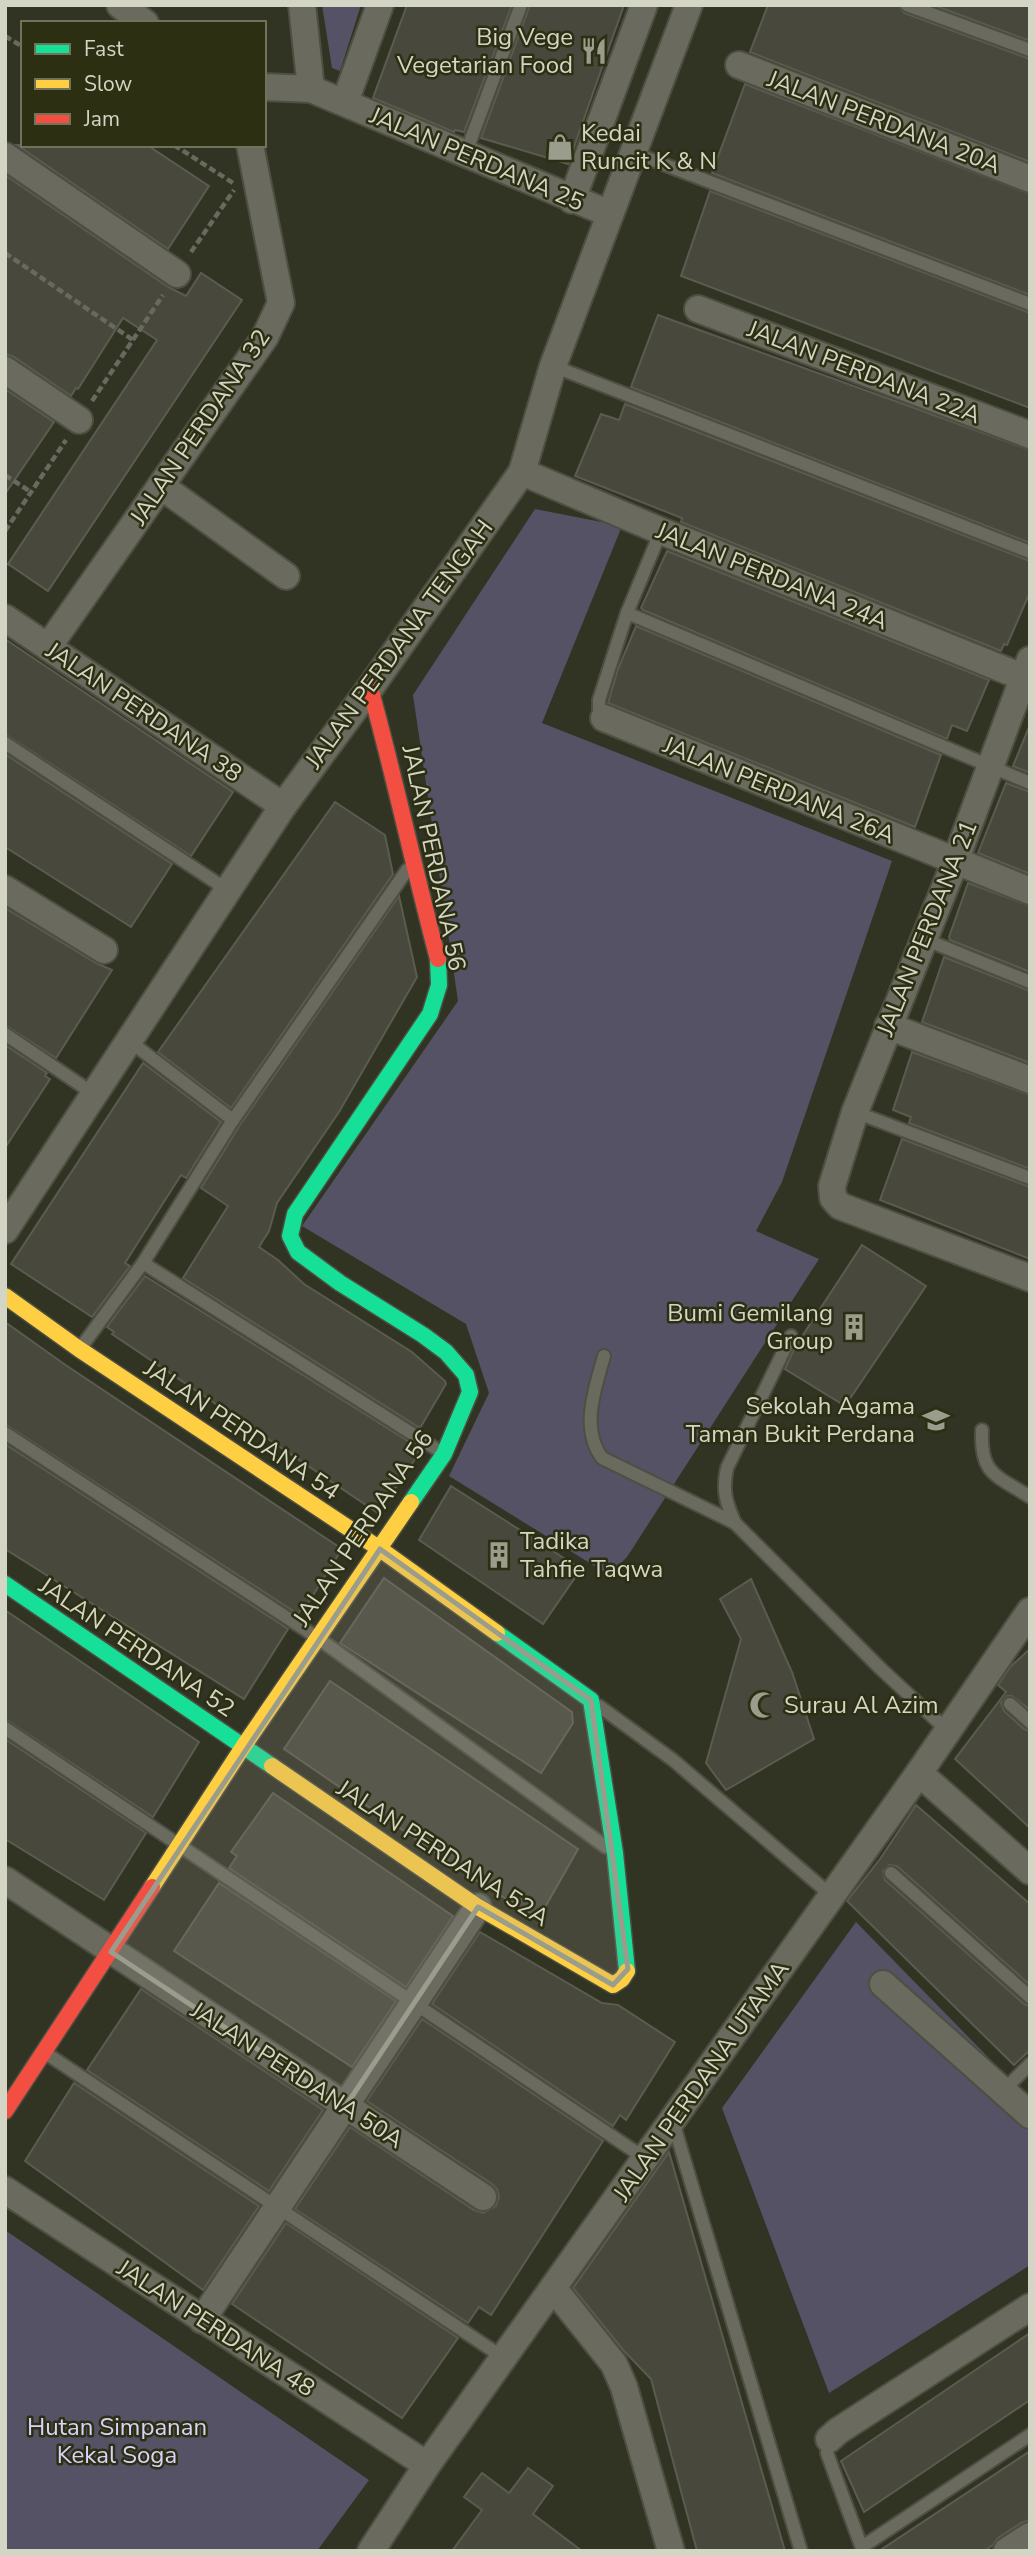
<svg xmlns="http://www.w3.org/2000/svg" width="1035" height="2556" viewBox="0 0 1035 2556" font-family="'Nunito Sans',sans-serif">
	<style>
		.green { fill: #555266 }
		.building { fill: #48493c; stroke: #5b5c50; stroke-width: 2 }
		.lines { fill: none; stroke-linecap: round; stroke-linejoin: round }
		.lane-casing { stroke: #4d4f41; stroke-width: 16 }
		.street-casing { stroke: #4d4f41; stroke-width: 30 }
		.fast-casing { stroke: #4d4f41; stroke-width: 19 }
		.slow-casing { stroke: #4d4f41; stroke-width: 19 }
		.jam-casing { stroke: #4d4f41; stroke-width: 19 }
		.path { stroke: #696a5f; stroke-width: 4.5; stroke-dasharray: 7 3.5; stroke-linecap: butt }
		.lane { stroke: #6a6a5f; stroke-width: 12 }
		.street { stroke: #6a6a5f; stroke-width: 26 }
		.fast { stroke: #16e098; stroke-width: 16 }
		.slow { stroke: #ffcf43; stroke-width: 16 }
		.jam { stroke: #f24e42; stroke-width: 16 }
		.marked { fill: #9b9d8c; fill-opacity: 0.2; stroke: #9b9d8c; stroke-width: 5; stroke-linejoin: round }
		.labels { text-anchor: middle; dominant-baseline: central; stroke-width: 5; stroke-linejoin: round; paint-order: stroke }
		.poi-label { font-size: 24px; fill: #d4d6c5; stroke: #2d2f13; text-anchor: end }
		.street-label { font-size: 24px; fill: #d4d6c5; stroke: #2d2f13 }
		.park-label { font-size: 24px; fill: #d8d2fc; stroke: #2d2f13 }
	</style>
	<rect width="100%" height="100%" fill="#313323"/>
	<g class="green">
		<path d="M322 5H361L340 71 332 68Z"/>
		<path d="M535 509 622 526 542 723 892 861 782 1182 756 1231 819 1259 627 1557 609 1575 449 1476 489 1393 466 1324 302 1226 458 1001 413 695Z"/>
		<path d="M856 1922 1030 2100V2265L829 2393 722 2108Z"/>
		<path d="M5 2230 369 2480 317 2551H5Z"/>
	</g>
	<g class="building">
		<path d="M407 5H512L464 132 455 130 454 132 373 98Z"/>
		<path d="M530 5H624L568 164 481 138Z"/>
		<path d="M768 5H898L904 13 1030 59V162L750 52Z"/>
		<path d="M933 5H1030V41Z"/>
		<path d="M745 84 1030 194V295L712 173Z"/>
		<path d="M17 145H147L209 186 168 249Z"/>
		<path d="M5 175 168 287 186 296 201 273 242 300 48 591 8 564 157 340 123 318 78 389 76 388 71 396 14 357 5 354Z"/>
		<path d="M710 191 1030 313V408L681 276Z"/>
		<path d="M658 315 1030 450V543L631 387Z"/>
		<path d="M5 389 54 422 5 494Z"/>
		<path d="M625 404 1030 561V592L1007 645 1004 644 1001 651 681 522 682 518 575 476 601 414 619 420Z"/>
		<path d="M667 551 989 680 967 731 952 725 947 739 643 610 641 608Z"/>
		<path d="M636 626 941 755 915 827 608 703 618 669Z"/>
		<path d="M5 639 233 792 191 856 5 734Z"/>
		<path d="M1029 727H1030V773L1013 766Z"/>
		<path d="M5 754 172 864 131 927 5 847Z"/>
		<path d="M1006 783 1030 792V874L978 853Z"/>
		<path d="M335 802 385 835 393 874 231 1108 158 1052Z"/>
		<path d="M968 883 1030 906V972L950 940 949 937Z"/>
		<path d="M399 896 417 977 339 1112 277 1203 269 1231 259 1247 278 1260 304 1284 412 1352 445 1381 446 1384 420 1428 183 1278 228 1206 201 1188 240 1125Z"/>
		<path d="M5 908 96 963 112 970 56 1058 5 1025Z"/>
		<path d="M944 957 1030 991V1063L922 1022Z"/>
		<path d="M5 1045 47 1073 45 1076 50 1079 5 1148Z"/>
		<path d="M912 1052 1030 1095V1169L909 1123 911 1117 893 1110Z"/>
		<path d="M143 1063 221 1122 186 1178 181 1175 125 1263 130 1266 92 1317 11 1264Z"/>
		<path d="M902 1139 1030 1187V1259L880 1200Z"/>
		<path d="M862 1245 926 1286 845 1406 785 1369 795 1347Z"/>
		<path d="M145 1276 411 1443 410 1446 420 1452 378 1513 112 1334 114 1332 107 1327Z"/>
		<path d="M5 1322 67 1366 342 1549 305 1608 303 1606 298 1614 5 1424Z"/>
		<path d="M5 1444 288 1629 244 1699 5 1549Z"/>
		<path d="M451 1486 581 1569 543 1624 419 1540Z"/>
		<path d="M384 1578 572 1712 573 1723 541 1773 340 1643Z"/>
		<path d="M751 1579 792 1672 814 1739 726 1790 706 1763 741 1639 720 1599Z"/>
		<path d="M5 1610 199 1742 153 1817 5 1719Z"/>
		<path d="M1030 1649V1710L1012 1696H1007L1001 1703 1004 1711 1024 1729 1030 1731V1828L955 1759 1006 1692 998 1685 1010 1667Z"/>
		<path d="M330 1681 578 1849 539 1918 489 1889 284 1749Z"/>
		<path d="M5 1739 146 1833 104 1900 5 1839Z"/>
		<path d="M273 1793 453 1916 406 1987 229 1868 237 1856 231 1852Z"/>
		<path d="M916 1805 1030 1904V1985L897 1866 889 1865 883 1871 885 1880 1024 2004 1030 2006V2050L1014 2065 847 1901 880 1859Z"/>
		<path d="M219 1883 396 2001 352 2067 174 1951Z"/>
		<path d="M480 1932 602 2003 618 2005 675 2042 626 2120 620 2115 613 2126 432 2004Z"/>
		<path d="M141 1989 323 2110 269 2191 87 2070Z"/>
		<path d="M422 2019 603 2141 491 2315 479 2307 468 2323 295 2209 350 2127 474 2210 483 2213 496 2206 499 2197 497 2189 492 2184 367 2101Z"/>
		<path d="M74 2083 259 2206 203 2290 25 2161Z"/>
		<path d="M669 2152 785 2551H697L651 2379 624 2351 573 2288Z"/>
		<path d="M286 2223 458 2338 402 2418 232 2304Z"/>
		<path d="M1030 2333V2400L864 2512 841 2461Z"/>
		<path d="M1030 2451V2520L1021 2523 998 2538 993 2545 984 2551H879Z"/>
		<path d="M528 2468 553 2486 533 2514 582 2551H452L482 2510 464 2497 482 2473 509 2493Z"/>
	</g>
	<g class="lines">
		<defs>
			<g id="lane">
				<path d="M907 5 1030 50"/>
				<path d="M634 153 1030 304"/>
				<path d="M465 155 521 5"/>
				<path d="M553 366 1030 552"/>
				<path d="M627 613 1030 783"/>
				<path d="M604 718 599 710V700L627 613 661 531"/>
				<path d="M5 743 226 889"/>
				<path d="M924 939 1030 982"/>
				<path d="M5 1034 94 1094"/>
				<path d="M128 1040 233 1120"/>
				<path d="M855 1112 1030 1178"/>
				<path d="M143 1263 441 1452"/>
				<path d="M791 1336 727 1468C722 1490 726 1503 735 1523L881 1669 948 1731"/>
				<path d="M82 1346 143 1263 233 1120 407 870"/>
				<path d="M604 1356C595 1389 580 1428 602 1458L735 1523"/>
				<path d="M982 1430C980 1475 996 1475 1030 1497"/>
				<path d="M5 1433 318 1638 606 1847"/>
				<path d="M1010 1704 1030 1722"/>
				<path d="M599 1706 673 1760 832 1896"/>
				<path d="M5 1728 646 2159"/>
				<path d="M891 1873 1030 1997"/>
				<path d="M47 2054 504 2358"/>
				<path d="M1003 2091 1030 2064"/>
				<path d="M673 2122 801 2551"/>
				<path d="M829 2439 827 2453 863 2551"/>
				<path d="M862 2547 1030 2435"/>
			</g>
			<g id="street">
				<path d="M120 5 145 23"/>
				<path d="M302 5 311 89"/>
				<path d="M739 65 1030 179"/>
				<path d="M264 87 311 89 610 214"/>
				<path d="M345 102 380 5"/>
				<path d="M5 156 177 274"/>
				<path d="M572 200 644 5"/>
				<path d="M698 309 1030 435"/>
				<path d="M5 370 79 420"/>
				<path d="M522 472 661 531 1030 680"/>
				<path d="M161 486 286 576"/>
				<path d="M5 618 283 806"/>
				<path d="M48 647 265 337 281 303 250 145"/>
				<path d="M1030 660 955 862 855 1112 832 1186 833 1198 840 1206 1030 1278"/>
				<path d="M604 718 1030 891"/>
				<path d="M5 889 104 950"/>
				<path d="M888 1026 1030 1080"/>
				<path d="M5 1230 283 806 370 688 522 472 553 366 689 5"/>
				<path d="M919 1773 1030 1871"/>
				<path d="M5 1880 483 2197"/>
				<path d="M883 1984 1030 2115"/>
				<path d="M5 2190 427 2465"/>
				<path d="M554 2289 614 2364 624 2387 671 2551"/>
				<path d="M202 2320 478 1907"/>
				<path d="M829 2439 838 2431 1030 2307"/>
				<path d="M371 2551 427 2465 919 1773 1030 1611"/>
				<path d="M1007 2551 1030 2536"/>
			</g>
			<g id="fast">
				<path d="M411 1502 444 1454 470 1392 466 1375 446 1352 423 1335 340 1283 298 1252 290 1236 295 1214 430 1014 439 985 438 959"/>
				<path d="M5 1584 272 1766"/>
				<path d="M497 1633 591 1700 615 1853 627 1971"/>
			</g>
			<g id="slow">
				<path d="M5 1296 79 1349 380 1549 497 1633"/>
				<path d="M272 1766 478 1907 613 1985 622 1979 627 1971"/>
				<path d="M152 1887 243 1747 411 1502"/>
			</g>
			<g id="jam">
				<path d="M370 688C395 778 414 869 438 959"/>
				<path d="M5 2111 152 1887"/>
			</g>
		</defs>
		<use href="#lane" class="lane-casing"/>
		<use href="#street" class="street-casing"/>
		<use href="#fast" class="fast-casing"/>
		<use href="#slow" class="slow-casing"/>
		<use href="#jam" class="jam-casing"/>
		<g class="path">
			<path d="M5 36 23 47"/>
			<path d="M174 145 233 183"/>
			<path d="M191 252 234 190"/>
			<path d="M5 253 133 340"/>
			<path d="M92 401 163 295"/>
			<path d="M5 475 31 492"/>
			<path d="M5 531 66 440"/>
		</g>
		<use href="#lane" class="lane"/>
		<use href="#street" class="street"/>
		<use href="#fast" class="fast"/>
		<use href="#slow" class="slow"/>
		<use href="#jam" class="jam"/>
	</g>
	<path class="marked" d="M380 1549 591 1700 628 1969 613 1985 478 1907 345 2107 111 1952Z"/>
	<defs>
		<symbol id="restaurant-bare" viewBox="-9 -9 18 18"><path d="M-5-6h1v4h1v-4h1v4h1v-4h1v5L-1.5 .5V6h-2V.5L-5-1ZM5-6V6H3V1.5H1.5Q1.5-4 5-6Z" fill="#9b9d8c" stroke="#2d2f13" stroke-width="2.5" paint-order="stroke"/></symbol>
		<symbol id="shop-bare" viewBox="-9 -9 18 18"><path d="M-5-2.5h2.3a2.7 3.5 0 0 1 5.4 0H5L5.5 6h-11ZM-1.5-2.5h3a1.5 2.3 0 0 0-3 0Z" fill="#9b9d8c" stroke="#2d2f13" stroke-width="2.5" paint-order="stroke"/></symbol>
		<symbol id="building-bare" viewBox="-9 -9 18 18"><path d="M-4-6H4V6H1V3H-1V6H-4ZM-2.5-4.3h1.7v1.8h-1.7ZM.8-4.3h1.7v1.8H.8ZM-2.5-1h1.7V.8h-1.7ZM.8-1h1.7V.8H.8Z" fill="#9b9d8c" stroke="#2d2f13" stroke-width="2.5" paint-order="stroke"/></symbol>
		<symbol id="school-bare" viewBox="-9 -9 18 18"><path d="M0-5L7-2L0 1L-7-2ZM-4 1L0 2.5L4 1V4Q0 6-4 4Z" fill="#9b9d8c" stroke="#2d2f13" stroke-width="2.5" paint-order="stroke"/></symbol>
		<symbol id="mosque-bare" viewBox="-9 -9 18 18"><path d="M3.5-4.9A6 6 0 1 0 3.5 4.9A5 5 0 1 1 3.5-4.9Z" fill="#9b9d8c" stroke="#2d2f13" stroke-width="2.5" paint-order="stroke"/></symbol>
	</defs>
	<g fill-rule="evenodd">
		<use href="#restaurant-bare" x="575" y="32" width="38" height="38"/>
		<use href="#shop-bare" x="541" y="128" width="38" height="38"/>
		<use href="#building-bare" x="835" y="1308" width="38" height="38"/>
		<use href="#school-bare" x="917" y="1401" width="38" height="38"/>
		<use href="#building-bare" x="480" y="1536" width="38" height="38"/>
		<use href="#mosque-bare" x="744" y="1686" width="38" height="38"/>
	</g>
	<g class="labels">
		<g class="poi-label">
			<text x="573" y="37">Big Vege<tspan x="573" dy="28">Vegetarian Food</tspan></text>
			<text x="581" y="133" text-anchor="start">Kedai<tspan x="581" dy="28">Runcit K &amp; N</tspan></text>
			<text x="833" y="1313">Bumi Gemilang<tspan x="833" dy="28">Group</tspan></text>
			<text x="915" y="1406">Sekolah Agama<tspan x="915" dy="28">Taman Bukit Perdana</tspan></text>
			<text x="520" y="1541" text-anchor="start">Tadika<tspan x="520" dy="28">Tahfie Taqwa</tspan></text>
			<text x="784" y="1705" text-anchor="start">Surau Al Azim</text>
		</g>
		<g class="street-label">
			<text transform="translate(884 122) rotate(21)">JALAN PERDANA 20A</text>
			<text transform="translate(477 159) rotate(23)">JALAN PERDANA 25</text>
			<text transform="translate(864 372) rotate(21)">JALAN PERDANA 22A</text>
			<text transform="translate(200 427) rotate(-56)">JALAN PERDANA 32</text>
			<text transform="translate(772 576) rotate(22)">JALAN PERDANA 24A</text>
			<text transform="translate(399 644) rotate(-54)">JALAN PERDANA TENGAH</text>
			<text transform="translate(144 712) rotate(34)">JALAN PERDANA 38</text>
			<text transform="translate(779 790) rotate(22)">JALAN PERDANA 26A</text>
			<text transform="translate(434 858) rotate(78)">JALAN PERDANA 56</text>
			<text transform="translate(927 928) rotate(-68)">JALAN PERDANA 21</text>
			<text transform="translate(242 1430) rotate(34)">JALAN PERDANA 54</text>
			<text transform="translate(363 1528) rotate(-56)">JALAN PERDANA 56</text>
			<text transform="translate(137 1647) rotate(34)">JALAN PERDANA 52</text>
			<text transform="translate(443 1853) rotate(33)">JALAN PERDANA 52A</text>
			<text transform="translate(297 2075) rotate(33)">JALAN PERDANA 50A</text>
			<text transform="translate(701 2081) rotate(-55)">JALAN PERDANA UTAMA</text>
			<text transform="translate(216 2328) rotate(33)">JALAN PERDANA 48</text>
		</g>
		<g class="park-label">
			<text x="117" y="2427">Hutan Simpanan<tspan x="117" dy="28">Kekal Soga</tspan></text>
		</g>
	</g>
	<rect width="1035" height="2556" fill="none" stroke="#d4d6c5" stroke-width="14"/>
	<rect x="21" y="21" width="245" height="126" fill="#2d2f13" stroke="#70725a" stroke-width="2"/>
	<rect x="35" y="44" width="35" height="10" fill="#16e098" stroke="#70725a" stroke-width="2"/>
	<text x="84" y="56" font-size="21" fill="#d4d6c5">Fast</text>
	<rect x="35" y="79" width="35" height="10" fill="#ffcf43" stroke="#70725a" stroke-width="2"/>
	<text x="84" y="91" font-size="21" fill="#d4d6c5">Slow</text>
	<rect x="35" y="114" width="35" height="10" fill="#f24e42" stroke="#70725a" stroke-width="2"/>
	<text x="84" y="126" font-size="21" fill="#d4d6c5">Jam</text>
</svg>
